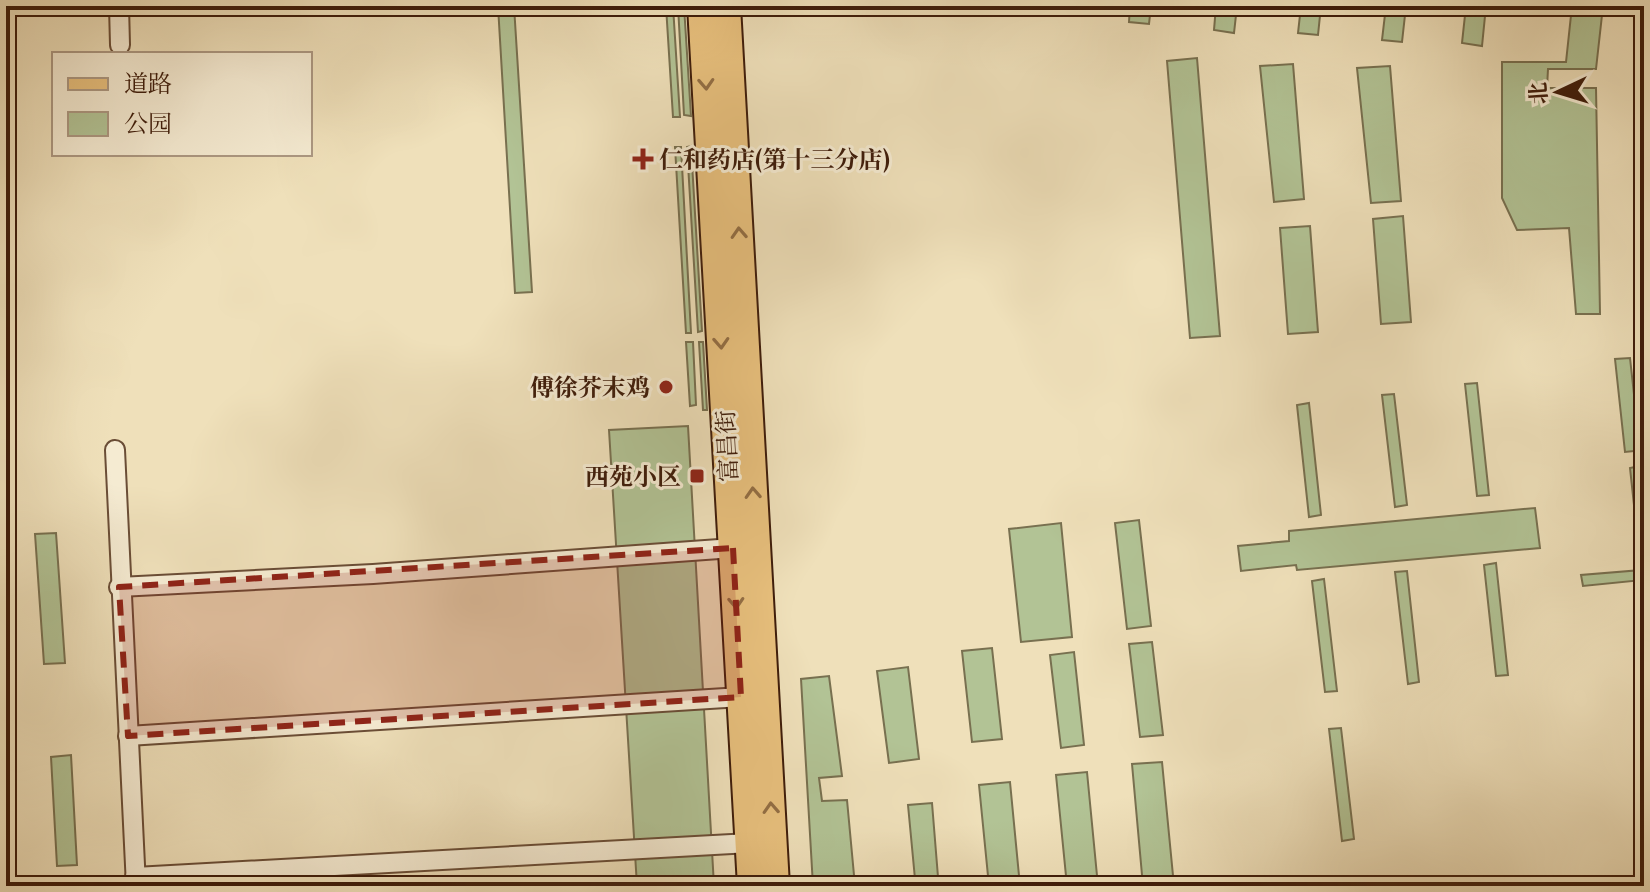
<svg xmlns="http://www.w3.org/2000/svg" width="1650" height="892" viewBox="0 0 1650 892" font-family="'Libre Caslon Text','Noto Serif SC',serif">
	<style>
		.green { fill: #b2c395; stroke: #787050; stroke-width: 2 }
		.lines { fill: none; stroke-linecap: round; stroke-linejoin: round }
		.minor-casing { stroke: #6a4d36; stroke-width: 22 }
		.primary-casing { stroke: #3e1c0a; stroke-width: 32 }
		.minor { stroke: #f5ebd2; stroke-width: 18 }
		.primary { stroke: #e8c07d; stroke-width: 28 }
		.oneway { stroke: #936e44 }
		.marked { fill: #8f2418; fill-opacity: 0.2; stroke: #8f2418; stroke-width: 6; stroke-dasharray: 16 10; stroke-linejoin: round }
		.poi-dot { fill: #8f2418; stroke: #f5ebd2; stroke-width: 3 }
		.labels { text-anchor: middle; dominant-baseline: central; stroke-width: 6; stroke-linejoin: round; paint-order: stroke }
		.poi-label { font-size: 24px; font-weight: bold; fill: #3e1c0a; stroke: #f5ebd2; text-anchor: end }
		.street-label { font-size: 24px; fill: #3e1c0a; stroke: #f5ebd2 }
	</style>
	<rect width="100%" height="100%" fill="#efe0ba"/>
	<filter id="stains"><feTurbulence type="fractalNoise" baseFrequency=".0025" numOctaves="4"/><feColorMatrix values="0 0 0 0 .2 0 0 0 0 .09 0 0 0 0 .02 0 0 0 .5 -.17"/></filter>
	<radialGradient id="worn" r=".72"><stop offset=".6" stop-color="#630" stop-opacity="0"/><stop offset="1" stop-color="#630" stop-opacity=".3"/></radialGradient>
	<g class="green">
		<path d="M498 6H514L532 292 515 293Z"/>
		<path d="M666 6H673L680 117H673Z"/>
		<path d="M678 6H684L691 116 684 115Z"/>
		<path d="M1130 6H1151L1149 24 1129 22Z"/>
		<path d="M1216 6H1237L1234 33 1214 30Z"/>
		<path d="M1301 6H1321L1318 35 1298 33Z"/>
		<path d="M1386 6H1406L1402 42 1382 40Z"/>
		<path d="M1466 6H1486L1482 46 1462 43Z"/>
		<path d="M1572 6H1603L1596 69H1548L1547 88H1596L1600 314H1576L1569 228 1517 230 1502 198V62H1566Z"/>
		<path d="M1197 58 1220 336 1190 338 1167 61Z"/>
		<path d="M1293 64 1304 199 1274 202 1260 66Z"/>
		<path d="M1390 66 1401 201 1371 203 1357 68Z"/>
		<path d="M691 146 702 331 698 332 687 147Z"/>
		<path d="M675 147H681L691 333H686Z"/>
		<path d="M1403 216 1411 322 1381 324 1373 219Z"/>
		<path d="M1310 226 1318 332 1288 334 1280 228Z"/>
		<path d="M686 342H693L696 405 690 406Z"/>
		<path d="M699 342H703L707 410H703Z"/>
		<path d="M1630 358 1639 440H1644V450L1625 452 1615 359Z"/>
		<path d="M1477 383 1489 495 1477 496 1465 384Z"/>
		<path d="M1394 394 1407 505 1395 507 1382 395Z"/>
		<path d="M1309 403 1321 515 1309 517 1297 405Z"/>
		<path d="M688 426 714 886H637L609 430Z"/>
		<path d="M1644 465V596L1642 580 1583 586 1581 575 1641 570 1630 468Z"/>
		<path d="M1535 508 1540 548 1297 570 1296 565 1241 571 1238 546 1289 541V531Z"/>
		<path d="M1139 520 1151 626 1127 629 1115 523Z"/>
		<path d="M1061 523 1072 637 1021 642 1009 529Z"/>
		<path d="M56 533 65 663 44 664 35 534Z"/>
		<path d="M1496 563 1508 675 1496 676 1484 565Z"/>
		<path d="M1407 571 1419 682 1408 684 1395 572Z"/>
		<path d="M1324 579 1337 691 1325 692 1312 581Z"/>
		<path d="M1152 642 1163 735 1140 737 1129 644Z"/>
		<path d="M992 648 1002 739 972 742 962 651Z"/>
		<path d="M1074 652 1084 745 1061 748 1050 655Z"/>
		<path d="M908 667 919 759 889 763 877 671Z"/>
		<path d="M829 676 842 776 819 778 822 801 847 800 855 886H813L801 679Z"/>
		<path d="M1341 728 1354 839 1342 841 1329 729Z"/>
		<path d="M71 755 77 865 57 866 51 757Z"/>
		<path d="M1162 762 1174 886H1143L1132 764Z"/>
		<path d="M1087 772 1098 886H1067L1056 775Z"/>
		<path d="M1010 782 1020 886H989L979 785Z"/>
		<path d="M932 803 938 877 915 879 908 805Z"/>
	</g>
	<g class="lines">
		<defs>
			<g id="minor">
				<path d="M119 6 120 45"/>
				<path d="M115 450 136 886"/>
				<path d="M119 587 373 574 733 548"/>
				<path d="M128 736 741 697"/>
				<path d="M135 877 750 843"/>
			</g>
			<g id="primary">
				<path d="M702 6 752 886"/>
				<path d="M726 6 775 886"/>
			</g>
		</defs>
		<use href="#minor" class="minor-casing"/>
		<use href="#primary" class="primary-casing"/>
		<use href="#minor" class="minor"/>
		<use href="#primary" class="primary"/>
	</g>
	<defs><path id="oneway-chevron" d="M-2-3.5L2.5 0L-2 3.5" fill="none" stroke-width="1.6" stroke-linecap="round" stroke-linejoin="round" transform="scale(2)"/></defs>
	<g class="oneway">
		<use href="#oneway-chevron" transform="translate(706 84) rotate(87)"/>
		<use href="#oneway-chevron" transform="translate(739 233) rotate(-93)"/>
		<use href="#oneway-chevron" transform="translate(721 343) rotate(87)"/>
		<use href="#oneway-chevron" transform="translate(753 493) rotate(-93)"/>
		<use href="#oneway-chevron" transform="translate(736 603) rotate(87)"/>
		<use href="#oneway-chevron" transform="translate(771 808) rotate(-93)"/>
	</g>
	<path class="marked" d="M733 548 741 697 128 736 119 587Z"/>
	<g class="poi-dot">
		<path d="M639 147h8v8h8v8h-8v8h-8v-8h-8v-8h8z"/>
		<circle cx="666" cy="387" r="8"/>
		<rect x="689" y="468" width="16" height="16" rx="4"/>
	</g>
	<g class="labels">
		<g class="poi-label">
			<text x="659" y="159" text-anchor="start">仁和药店(第十三分店)</text>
			<text x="650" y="387">傅徐芥末鸡</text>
			<text x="681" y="476">西苑小区</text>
		</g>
		<g class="street-label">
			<text transform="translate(727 446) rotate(-93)">富昌街</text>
		</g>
	</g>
	<rect width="1650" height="892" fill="none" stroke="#efe0ba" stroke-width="32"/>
	<rect x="8" y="8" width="1634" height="876" fill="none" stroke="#3e1c0a" stroke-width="4"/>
	<rect x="16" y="16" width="1618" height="860" fill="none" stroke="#3e1c0a" stroke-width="2"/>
	<rect x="52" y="52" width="260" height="104" fill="#f5ebd2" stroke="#ac9882" stroke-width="2"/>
	<rect x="68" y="78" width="40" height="12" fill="#e8c07d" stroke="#ac9882" stroke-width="2"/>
	<text x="124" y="92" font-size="24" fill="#3e1c0a">道路</text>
	<rect x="68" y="112" width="40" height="24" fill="#b2c395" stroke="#ac9882" stroke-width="2"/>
	<text x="124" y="132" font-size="24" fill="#3e1c0a">公园</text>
	<g transform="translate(1558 92) rotate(266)" stroke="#f5ebd2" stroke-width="6" paint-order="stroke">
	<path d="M0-6L14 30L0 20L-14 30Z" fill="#3e1c0a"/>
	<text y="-12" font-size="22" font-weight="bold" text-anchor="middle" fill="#3e1c0a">北</text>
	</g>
	<rect width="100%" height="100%" filter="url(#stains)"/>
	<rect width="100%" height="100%" fill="url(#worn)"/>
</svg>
